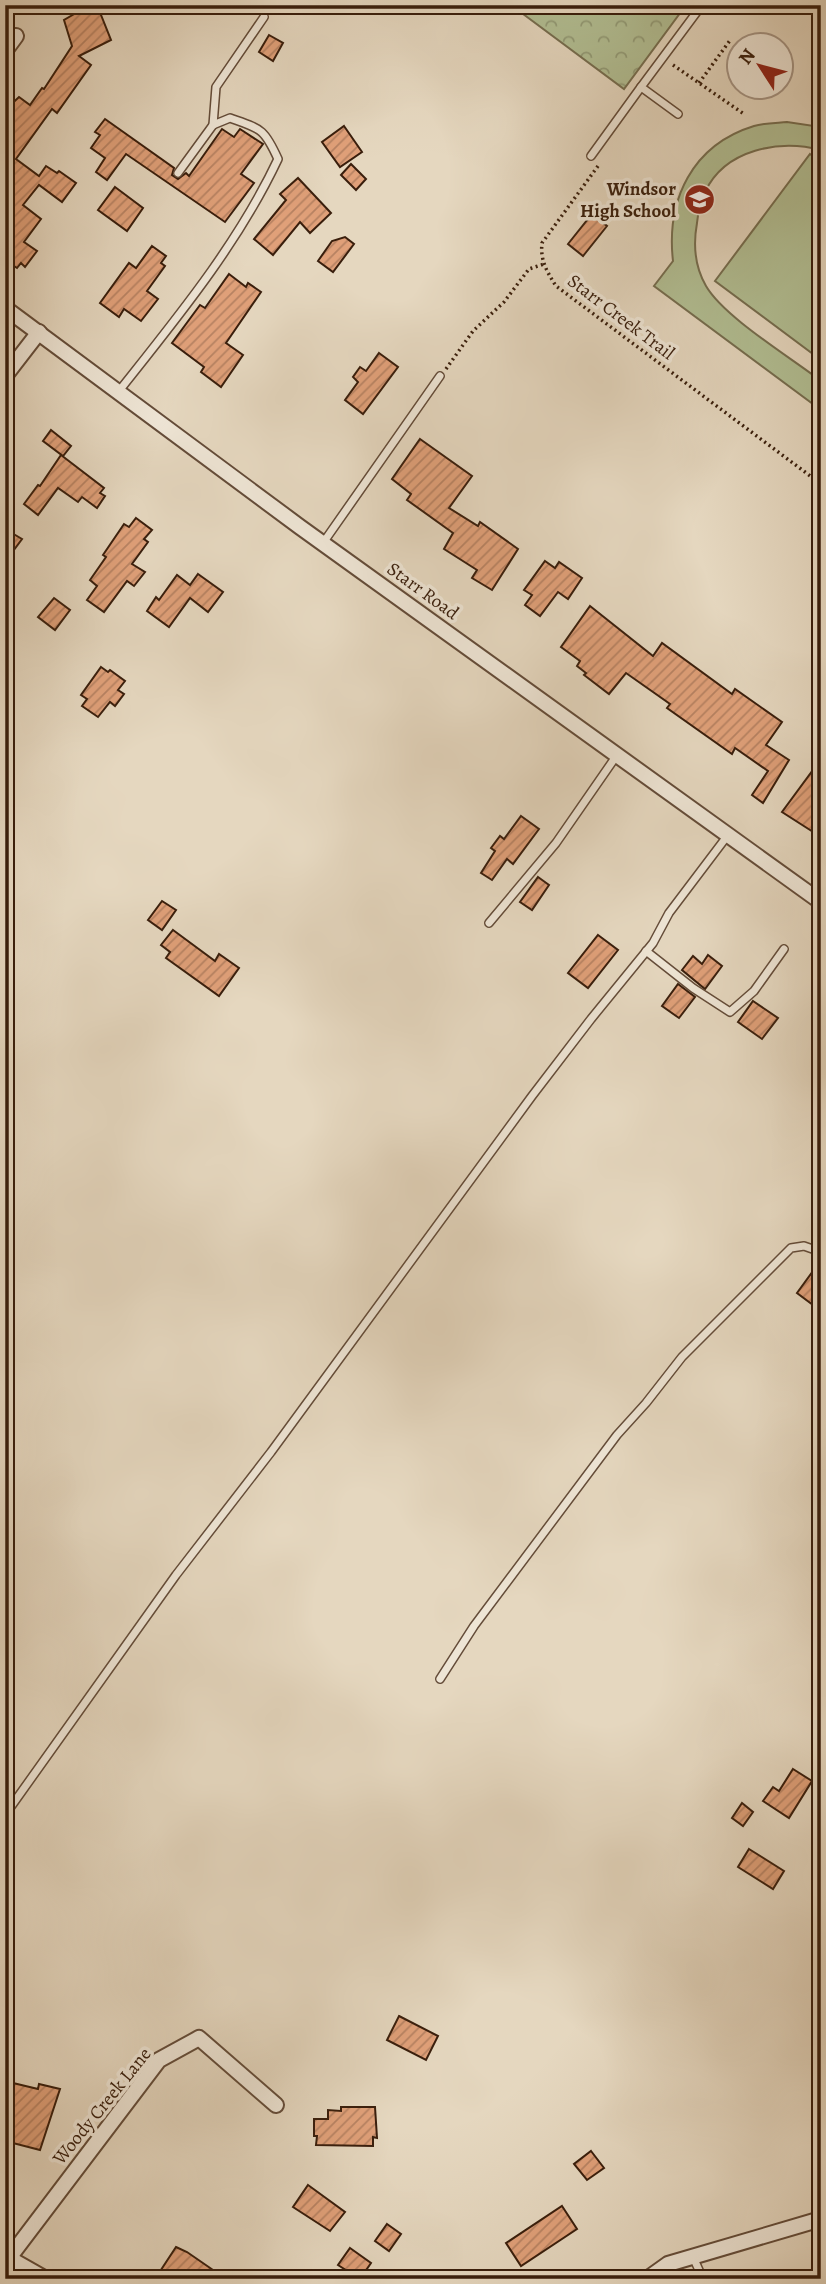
<svg xmlns="http://www.w3.org/2000/svg" width="826" height="2284" viewBox="0 0 826 2284" font-family="Alegreya,serif">
	<style>
		.park { fill: url(#park-crowns); stroke: #766e50; stroke-width: 2 }
		.pitch { fill: #b2bf94; stroke: #766e50; stroke-width: 2 }
		.building { fill: url(#building-hatch); stroke: #391e0c; stroke-width: 2 }
		.lines { fill: none; stroke-linecap: round; stroke-linejoin: round }
		.lane-casing { stroke: #644c39; stroke-width: 10 }
		.street-casing { stroke: #644c39; stroke-width: 18 }
		.path { stroke: #391e0c; stroke-width: 3.5; stroke-dasharray: 2 3.5; stroke-linecap: butt }
		.lane { stroke: #eee5d5; stroke-width: 7 }
		.street { stroke: #eee5d5; stroke-width: 14 }
		.labels { text-anchor: middle; dominant-baseline: central; stroke-width: 7; stroke-linejoin: round; paint-order: stroke }
		.poi-label { font-size: 19px; font-weight: bold; fill: #391e0c; stroke: #eee5d5; text-anchor: end }
		.street-label { font-size: 19px; fill: #391e0c; stroke: #eee5d5 }
	</style>
	<defs>
		<pattern id="park-crowns" width="20" height="18" patternUnits="userSpaceOnUse" patternTransform="scale(1.75)"><rect width="20" height="18" fill="#b2bf94"/><path d="M2 6a3 3 0 1 1 6 0M12 15a3 3 0 1 1 6 0" fill="none" stroke="#929b77"/></pattern>
		<pattern id="building-hatch" width="6" height="6" patternUnits="userSpaceOnUse" patternTransform="scale(1.75)"><rect width="6" height="6" fill="#e0a079"/><path d="M-1 1l2-2M0 6l6-6M5 7l2-2" fill="none" stroke="#b78262"/></pattern>
	</defs>
	<rect width="100%" height="100%" fill="#e5d7bf"/>
	<filter id="stains"><feTurbulence type="fractalNoise" baseFrequency=".00286" numOctaves="4"/><feColorMatrix values="0 0 0 0 .2 0 0 0 0 .09 0 0 0 0 .02 0 0 0 .5 -.17"/></filter>
	<radialGradient id="worn" r=".72"><stop offset=".6" stop-color="#630" stop-opacity="0"/><stop offset="1" stop-color="#630" stop-opacity=".3"/></radialGradient>
	<path class="park" d="M511 5H686L624 89Z"/>
	<g class="pitch">
		<path d="M787 122 821 127V150C780 139 725 149 705 192 700 202 698 213 697 223 693 245 695 267 706 286 724 317 790 357 821 381V410L654 286 673 261C666 200 692 145 754 126 764 123 776 123 787 122Z"/>
		<path d="M810 154 821 162V360L715 281Z"/>
	</g>
	<g class="building">
		<path d="M84 5H97L111 40 79 56 91 65 57 113 52 109 16 159 39 176 46 166 57 173 59 171 76 183 62 202 39 185 23 205 41 219 24 242 37 251 25 267 21 263 17 268 5 260V254L13 244 5 239V110L19 97 30 105 42 88 44 89 72 46 64 20 76 13V9Z"/>
		<path d="M269 35 283 43 273 61 259 52Z"/>
		<path d="M105 119 174 168 172 175 178 179 186 173 189 176 222 129 234 137 240 129 263 144 241 174 254 183 225 222 126 154 107 180 96 172 105 158 91 148 100 135 95 132Z"/>
		<path d="M344 126 362 152 340 167 322 142Z"/>
		<path d="M351 164 366 179 356 190 341 175Z"/>
		<path d="M298 178 331 213 310 233 300 222 273 255 254 239 286 200 280 194Z"/>
		<path d="M115 187 143 208 127 231 98 210Z"/>
		<path d="M592 214 607 226 583 256 568 244Z"/>
		<path d="M345 237 354 244 333 272 318 261 332 241Z"/>
		<path d="M152 246 166 256 161 263 165 266 147 291 158 299 141 321 124 309 119 317 100 303 129 263 136 268Z"/>
		<path d="M229 274 246 287 248 283 261 292 226 343 243 355 221 387 201 372 204 367 172 343 200 305 205 308Z"/>
		<path d="M379 353 398 367 363 414 345 400 358 382 353 377 360 367 366 371Z"/>
		<path d="M51 430 71 446 63 456 43 441Z"/>
		<path d="M420 439 472 476 449 508 478 526 480 522 518 549 492 590 472 578 477 570 444 549 453 533 407 500 411 494 392 479Z"/>
		<path d="M61 455 104 488 100 493 105 496 97 508 82 497 78 502 58 488 38 515 24 504 38 485 40 486Z"/>
		<path d="M136 518 152 530 144 539 148 542 132 564 145 572 134 586 127 581 104 612 87 600 97 586 90 580 106 557 103 555 124 524 129 527Z"/>
		<path d="M5 529 22 539 5 562Z"/>
		<path d="M545 561 555 568 559 562 582 578 568 599 558 592 540 616 525 605 532 595 524 590Z"/>
		<path d="M198 574 223 592 208 612 190 598 169 627 147 611 156 597 159 600 177 575 190 585Z"/>
		<path d="M54 598 70 610 55 630 38 617Z"/>
		<path d="M590 606 653 656 662 643 732 694 735 689 782 722 766 745 789 760 763 803 752 795 768 771 735 748 732 754 667 708 670 704 626 673 609 694 584 675 586 673 577 666 580 661 561 647Z"/>
		<path d="M101 667 108 672 110 670 125 681 118 690 124 694 115 706 110 702 98 717 82 706 87 699 81 695Z"/>
		<path d="M821 759V780L815 789 821 793V837L782 812Z"/>
		<path d="M521 816 539 829 513 864 507 859 492 880 481 873 495 851 491 848 500 836 504 839Z"/>
		<path d="M538 877 549 885 532 910 520 902Z"/>
		<path d="M162 901 176 910 162 930 148 920Z"/>
		<path d="M173 930 215 961 219 954 239 968 219 996 166 958 170 952 161 945Z"/>
		<path d="M598 935 618 950 588 988 568 973Z"/>
		<path d="M708 955 722 966 705 989 682 970 693 956 702 964Z"/>
		<path d="M678 984 695 997 679 1018 662 1006Z"/>
		<path d="M753 1001 778 1018 762 1039 738 1022Z"/>
		<path d="M821 1260V1311L797 1293Z"/>
		<path d="M793 1769 812 1781 789 1818 763 1801 773 1787 779 1791Z"/>
		<path d="M742 1803 753 1812 743 1826 732 1818Z"/>
		<path d="M749 1849 784 1871 773 1889 738 1867Z"/>
		<path d="M399 2016 438 2036 426 2060 387 2040Z"/>
		<path d="M13 2083 38 2089 39 2084 60 2089 40 2150 5 2141V2105Z"/>
		<path d="M341 2107H375L377 2138 373 2137V2146L316 2145 317 2136H314V2119H328V2110L341 2111Z"/>
		<path d="M591 2151 604 2168 587 2180 574 2164Z"/>
		<path d="M308 2185 345 2212 330 2231 293 2207Z"/>
		<path d="M562 2206 577 2229 521 2266 506 2243Z"/>
		<path d="M387 2224 401 2234 389 2251 375 2241Z"/>
		<path d="M176 2247 187 2252 226 2279H155Z"/>
		<path d="M350 2248 371 2263 360 2279 338 2265Z"/>
	</g>
	<g class="lines">
		<defs>
			<g id="lane">
				<path d="M678 114 641 87 702 5"/>
				<path d="M213 125 216 87 264 17"/>
				<path d="M591 156 641 87"/>
				<path d="M119 391C177 318 238 244 278 159 264 128 261 129 230 118L213 125 178 173"/>
				<path d="M323 543 440 376"/>
				<path d="M489 923 556 843 617 755"/>
				<path d="M646 951 693 988 730 1012 754 991 784 949"/>
				<path d="M440 1679 474 1626 617 1435 646 1403 682 1357 791 1248 804 1246 821 1252"/>
				<path d="M5 1815 176 1575 271 1452 532 1096 591 1019 653 943 669 913 728 835"/>
				<path d="M693 2257 703 2279"/>
			</g>
			<g id="street">
				<path d="M5 51 16 36"/>
				<path d="M5 308 300 527 821 902"/>
				<path d="M5 376 39 332"/>
				<path d="M9 2258 159 2060 199 2038 276 2105"/>
				<path d="M5 2262 9 2258 46 2279"/>
				<path d="M647 2279 668 2264 821 2219"/>
			</g>
		</defs>
		<use href="#lane" class="lane-casing"/>
		<use href="#street" class="street-casing"/>
		<g class="path">
			<path d="M673 65 744 114"/>
			<path d="M699 83 731 39"/>
			<path d="M598 166 542 243C540 260 547 272 556 286L821 484"/>
			<path d="M446 369 473 331 504 302 529 269 544 264"/>
		</g>
		<use href="#lane" class="lane"/>
		<use href="#street" class="street"/>
	</g>
	<defs>
		<symbol id="school-disc" viewBox="-11 -11 22 22"><circle r="9.5" fill="#8f2418" stroke="#eee5d5"/><path d="M0-5L7-2L0 1L-7-2ZM-4 1L0 2.5L4 1V4Q0 6-4 4Z" fill="#fff"/></symbol>
	</defs>
	<g fill-rule="evenodd">
		<use href="#school-disc" x="682" y="182" width="35" height="35"/>
	</g>
	<g class="labels">
		<g class="poi-label">
			<text x="676" y="189">Windsor<tspan x="676" dy="22">High School</tspan></text>
		</g>
		<g class="street-label">
			<text transform="translate(621 317) rotate(37)">Starr Creek Trail</text>
			<text transform="translate(423 591) rotate(36)">Starr Road</text>
			<text transform="translate(102 2106) rotate(-51)">Woody Creek Lane</text>
		</g>
	</g>
	<rect width="826" height="2284" fill="none" stroke="#e5d7bf" stroke-width="28"/>
	<rect x="7" y="7" width="812" height="2270" fill="none" stroke="#391e0c" stroke-width="3.5"/>
	<rect x="14" y="14" width="798" height="2256" fill="none" stroke="#391e0c" stroke-width="2"/>
	<g transform="translate(760 66) rotate(306)"><circle r="33" fill="#eee5d5" stroke="#a69585" stroke-width="2"/>
	<path d="M0-5L12 26L0 18L-12 26Z" fill="#8f2418"/>
	<text y="-10" font-size="19" font-weight="bold" text-anchor="middle" fill="#391e0c">N</text>
	</g>
	<rect width="100%" height="100%" filter="url(#stains)"/>
	<rect width="100%" height="100%" fill="url(#worn)"/>
</svg>
